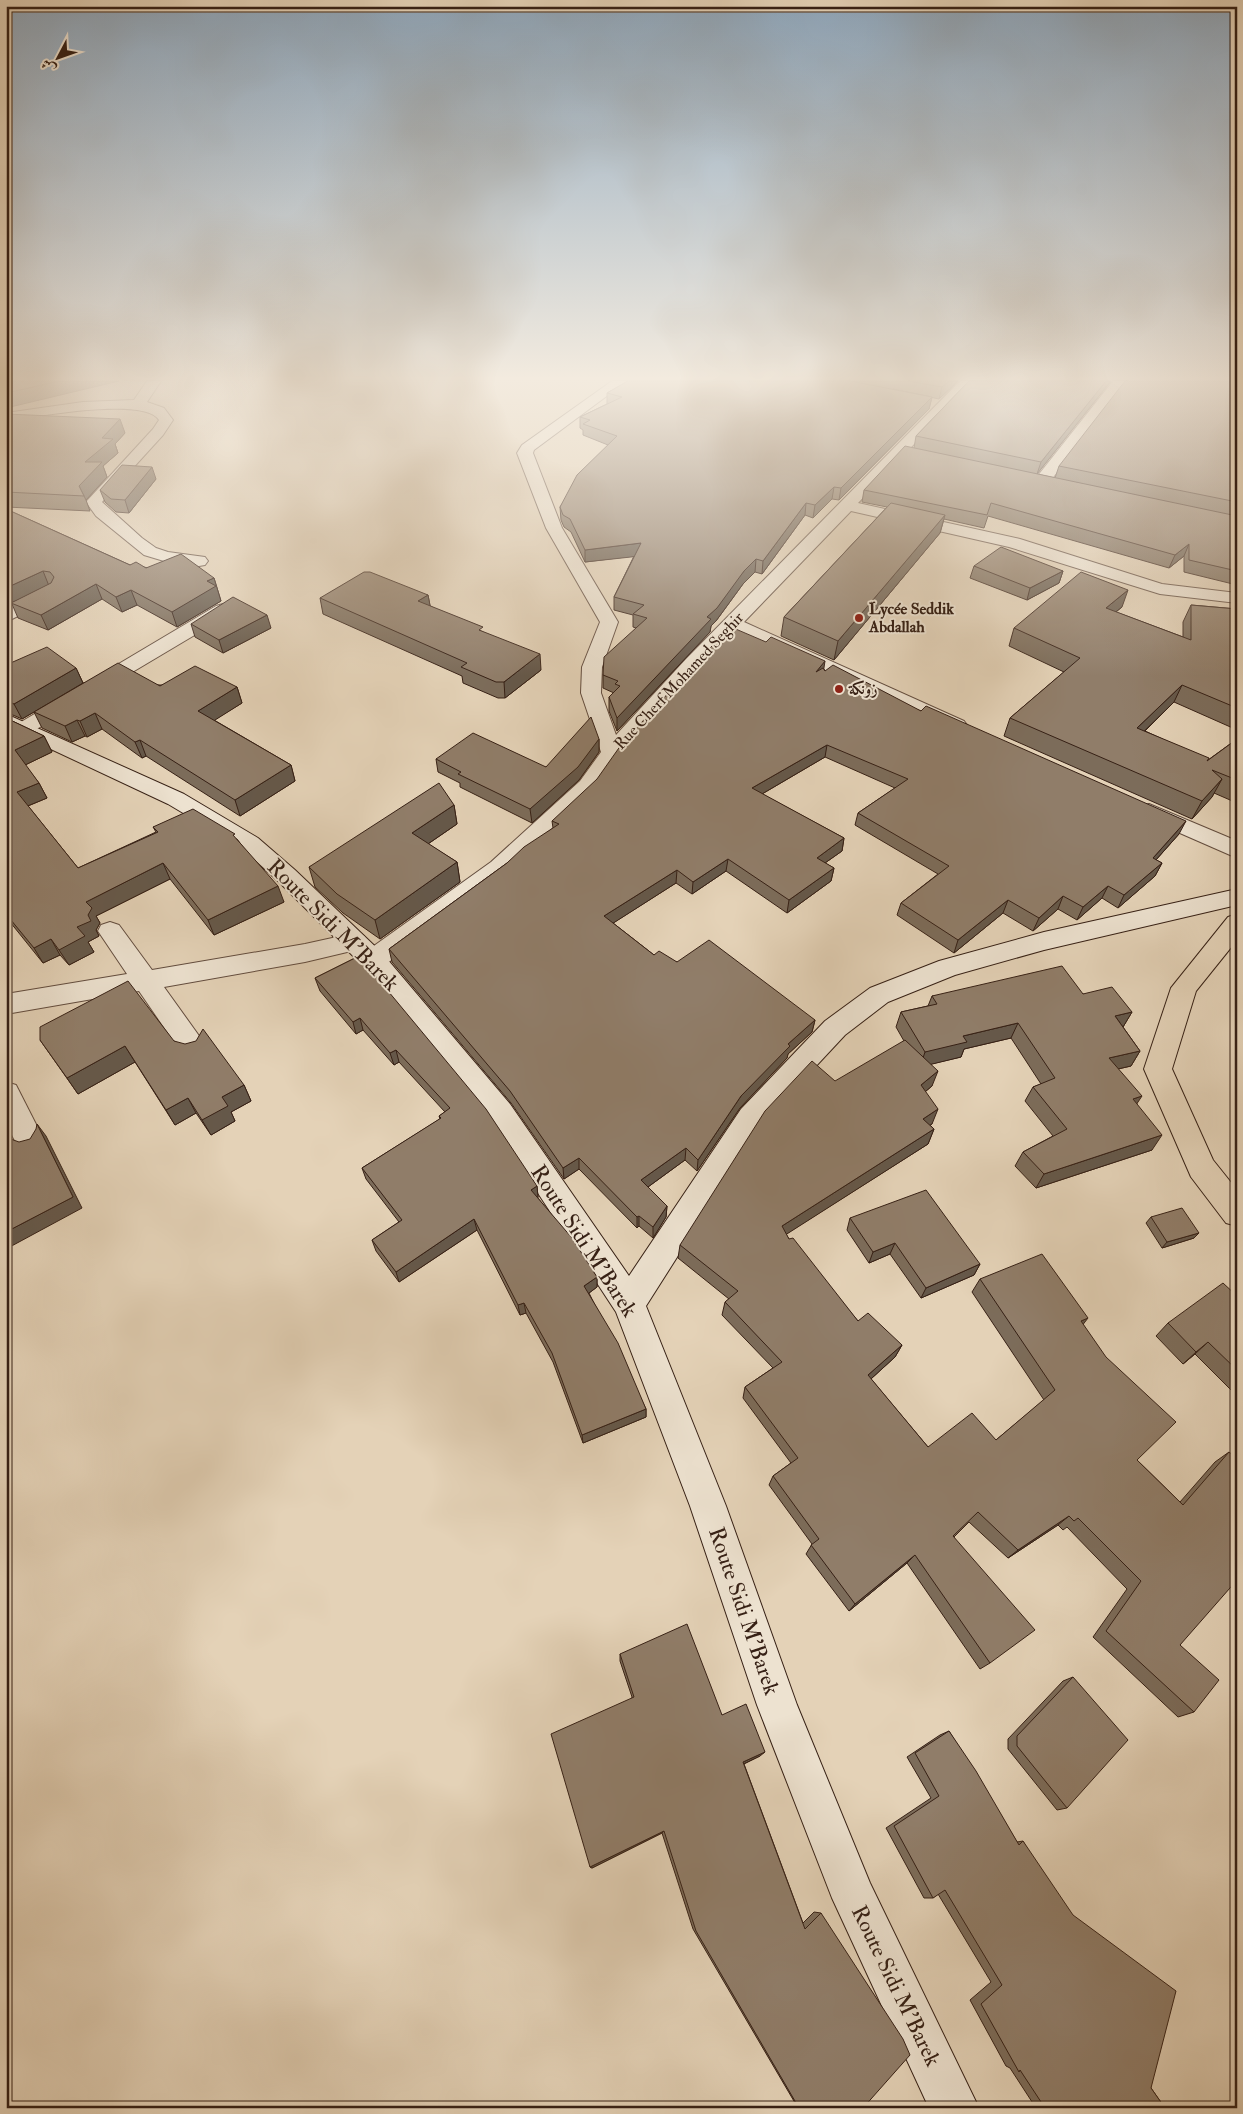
<svg xmlns="http://www.w3.org/2000/svg" width="1243" height="2114" viewBox="0 0 1243 2114" font-family="'IM FELL Double Pica',Amiri,serif">
	<style>
		.lines { fill: none; stroke-linecap: round; stroke-linejoin: round }
		.street-casing { stroke: #624c3e; stroke-width: 2 }
		.secondary-casing { stroke: #362015; stroke-width: 2 }
		.primary-casing { stroke: #362015; stroke-width: 2 }
		.street { fill: #ede2d0; fill-rule: evenodd }
		.secondary { fill: #ede2d0; fill-rule: evenodd }
		.primary { fill: #e4d2b7; fill-rule: evenodd }
		.wall { fill: #7c6c5a; stroke: #362015 }
		.shaded-wall { fill: #65584a; stroke: #362015 }
		.building { fill: #907d69; stroke: #362015 }
		.poi-dot { fill: #8f2418; stroke: #ede2d0; stroke-width: 2 }
		.labels { text-anchor: middle; dominant-baseline: central; stroke-width: 4; stroke-linejoin: round; paint-order: stroke }
		.far-poi-label { font-size: 16px; font-weight: bold; fill: #362015; stroke: #ede2d0; text-anchor: start }
		.far-street-label { font-size: 16px; fill: #362015; stroke: #ede2d0 }
		.near-street-label { font-size: 22px; fill: #362015; stroke: #ede2d0 }
	</style>
	<rect width="100%" height="100%" fill="#e4d2b7"/>
	<filter id="stains"><feTurbulence type="fractalNoise" baseFrequency=".004" numOctaves="4"/><feColorMatrix values="0 0 0 0 .2 0 0 0 0 .09 0 0 0 0 .02 0 0 0 .5 -.17"/></filter>
	<radialGradient id="worn" r=".72"><stop offset=".6" stop-color="#630" stop-opacity="0"/><stop offset="1" stop-color="#630" stop-opacity=".3"/></radialGradient>
	<g class="lines">
		<defs>
			<g id="street">
				<path d="M147 381H161L147 402 164 408 173 420 163 435 102 502 142 538 156 548 168 552 205 557 208 561 205 565 199 566 174 564 144 555 96 516 86 502 153 429 159 420C145 396 33 417 6 421V413L83 402 134 400Z"/>
				<path d="M612 381H627L534 450 533 453 562 528 618 622 602 667 601 693 616 735 686 659 960 381H974L858 503 1020 539 1162 584 1237 593V603L1160 594 1009 547 851 511 744 622 964 721 967 725 964 729 957 731 950 729 735 632 700 667 620 757 596 791 507 874 382 967 373 969 364 967 360 960 364 953 491 862 580 781 601 752 581 693 582 667 600 622 546 528 517 453 522 445Z"/>
				<path d="M1113 381H1127L1048 484H1036L1034 481 1036 478Z"/>
				<path d="M48 589 54 590 57 594 54 598 6 622V609Z"/>
				<path d="M223 604 230 606 232 610 230 614 30 733 23 735 16 733 13 729 16 725 216 606Z"/>
				<path d="M1149 804 1237 841V858L1141 816 1138 811 1141 806Z"/>
				<path d="M110 922 119 925 152 970 305 944 355 933 364 936 368 942 364 948 305 962 164 987 207 1047 203 1055 193 1058 183 1055 139 991 6 1014V994L127 974 98 931 101 925Z"/>
				<path d="M6 1082 16 1085 44 1140 39 1149 29 1152 19 1149 6 1123Z"/>
			</g>
			<path id="secondary" d="M6 714 184 794 258 838 295 870 382 953 510 1104 629 1276 741 1109 825 1021 870 988 939 961 1044 932 1237 889V905L1044 950 955 975 888 1002 845 1035 761 1125 646 1306 726 1506 797 1705 870 1883 979 2108H929L832 1898 757 1705 690 1506 616 1312 490 1120 364 967 279 882 242 848 168 804 6 728Z"/>
			<path id="primary" d="M1237 914V940L1196 991 1172 1069 1213 1160 1237 1190V1226L1226 1223 1191 1177 1144 1069 1171 988 1228 917Z"/>
		</defs>
		<use href="#street" class="street-casing"/>
		<use href="#secondary" class="secondary-casing"/>
		<use href="#primary" class="primary-casing"/>
		<use href="#street" class="street"/>
		<use href="#secondary" class="secondary"/>
		<use href="#primary" class="primary"/>
	</g>
	<g class="wall">
		<path d="M628 381H958L939 399 893 389 932 397 929 409 839 500 832 499 813 518 805 515 762 574 755 572 743 584 716 621 711 626 710 632 617 731 609 711V697L614 693 603 688V675L636 628 633 627V615L614 610V597L634 556 585 562 571 532 564 527 561 520 560 507 608 445 583 435V430L580 428V417L607 404V393Z"/>
		<path d="M969 381H1111L1037 474 1055 478 1059 466 1237 381V585L1184 572V556L1169 568 988 516 984 528 944 519 940 533 834 660 781 636 784 617 887 507 862 502 864 490 914 448 916 436Z"/>
		<path d="M6 414 125 433 115 444 118 453 103 466 107 477 86 500 90 511 6 507Z"/>
		<path d="M156 479 129 513 116 512 105 502 100 490Z"/>
		<path d="M6 509 130 565 214 578 221 601 177 627 137 605 122 612 102 599 48 630 18 618 12 604 6 607Z"/>
		<path d="M974 566 1063 571 1059 583 1027 600 970 578Z"/>
		<path d="M428 595 430 606 483 632 541 670 505 698H498L463 683 462 676 323 614 320 598Z"/>
		<path d="M1191 605 1237 609V727L1235 729 1174 702 1145 731 1208 760 1237 739V803L1214 793 1212 797 1192 819 1004 736 1010 718 1064 672 1009 646 1014 628 1122 607 1116 612 1183 637V622Z"/>
		<path d="M191 624 271 628 223 653 195 637Z"/>
		<path d="M6 665 76 668 83 683 237 687 242 703 214 720 291 765 295 781 240 816 146 756 142 758 102 729 87 737 85 736 72 742 42 728 34 712 22 719 6 712Z"/>
		<path d="M824 669 825 671 921 711 1179 834 1156 860 1162 863 1155 876 1118 908 1102 898 1077 920 1058 909 1033 931 1003 913 954 953 897 915 901 903 938 874 855 825 858 813 895 788 825 757 762 794 844 838 842 851 825 863 834 868 831 881 787 913 726 871 692 894 676 883 613 923 654 955 677 962 815 1020 812 1032 788 1054 787 1058 740 1108 697 1171 685 1160 648 1187 667 1206 666 1217 653 1238 639 1226 637 1228 579 1169 564 1179 511 1103 392 962 389 949 507 863 553 828 552 821Z"/>
		<path d="M6 718 44 736 52 752 25 765 39 783 47 798 28 806 78 868 156 832 153 827 237 839 284 902 214 935 170 879 96 916 100 923 96 930 99 936 88 942 94 952 69 965 60 955 43 963 6 917Z"/>
		<path d="M599 739V752L579 780 532 823 460 787V783L438 772 436 759 546 767Z"/>
		<path d="M454 805 457 824 428 844 457 862 460 882 380 939 343 913 315 887 309 867Z"/>
		<path d="M359 956 537 1186 538 1197V1198L597 1277V1287L589 1293 646 1409V1417L583 1443 553 1362 526 1313 520 1315 477 1230 399 1282 376 1251 372 1240 399 1222 366 1179 362 1168 440 1119 439 1116 445 1112 399 1062 394 1065 363 1030 356 1034 320 991 315 978Z"/>
		<path d="M1083 994 1132 1012 1123 1027 1140 1051 1131 1066 1118 1069 1137 1104 1152 1150 1036 1188 1015 1166 1023 1152 1053 1136 1025 1101 1033 1087 1041 1084 1011 1038 964 1049 961 1057 931 1064 932 1086 925 1092 932 1124 930 1125 934 1129 928 1144 786 1234 789 1239 858 1321 902 1345 895 1357 871 1379 928 1447 996 1440 1044 1400 972 1292 980 1279 1083 1324 1137 1460 1180 1502 1215 1462 1229 1452 1180 1645 1194 1712 1178 1717 1093 1637 1127 1589 1067 1527 1063 1530 1058 1525 1008 1558 969 1522 954 1537 990 1663 980 1669 907 1563 849 1611 806 1554 812 1544 769 1485 773 1476 791 1463 743 1398 745 1387 773 1368 722 1315 725 1302 729 1299 678 1258 680 1245 904 1041 896 1027 901 1012 928 1006 932 996Z"/>
		<path d="M40 1040 174 1041 244 1085 251 1101 231 1112 235 1121 211 1135 196 1113 175 1125 135 1062 78 1094Z"/>
		<path d="M1151 1217 1199 1233 1194 1238 1162 1248 1146 1223Z"/>
		<path d="M850 1218 980 1264 974 1275 921 1298 890 1254 869 1263 847 1230Z"/>
		<path d="M1237 1296V1396L1195 1354 1183 1364 1156 1336 1168 1323Z"/>
		<path d="M620 1654 722 1715 760 1756 744 1764 803 1923 814 1912 821 1913 863 2108H798L693 1929 662 1833 592 1868 590 1867 632 1697 620 1661Z"/>
		<path d="M1073 1677 1067 1808 1057 1810 1008 1749V1739L1063 1681Z"/>
		<path d="M949 1731 1017 1842 1023 1841 1151 2088 1165 2108H1036L1010 2068 1006 2066 970 2000 991 1982 938 1894 933 1898H924L886 1828 931 1798 907 1757 940 1735Z"/>
	</g>
	<g class="shaded-wall">
		<path d="M59 381H119L6 408V393Z"/>
		<path d="M949 381H958L939 399 942 387Z"/>
		<path d="M1106 381H1111L1037 474 1041 462Z"/>
		<path d="M932 397 929 409 839 500 841 488Z"/>
		<path d="M120 419 125 433 115 444 118 453 103 466 107 477 86 500 79 486 85 462 102 438Z"/>
		<path d="M152 467 156 479 129 513 125 500Z"/>
		<path d="M834 487 832 499 813 518 815 505Z"/>
		<path d="M806 503 805 515 762 574 763 561Z"/>
		<path d="M945 515 940 533 834 660 838 641Z"/>
		<path d="M641 543 640 556 585 562V550Z"/>
		<path d="M1189 544 1184 556 1169 568 1175 555Z"/>
		<path d="M756 559 755 572 743 584 716 621 711 626 710 632 617 731V718L707 617 744 571Z"/>
		<path d="M43 571 49 586 11 603 12 604 6 607V588Z"/>
		<path d="M1063 571 1059 583 1027 600 1030 588Z"/>
		<path d="M214 578 221 601 177 627 172 612 207 581Z"/>
		<path d="M96 584 102 599 48 630 41 615Z"/>
		<path d="M131 590 137 605 122 612 116 597Z"/>
		<path d="M1128 590 1122 607 1099 625 1106 608Z"/>
		<path d="M428 595 431 610 418 601Z"/>
		<path d="M267 615 271 628 223 653 219 640Z"/>
		<path d="M540 654 541 670 505 698 504 682Z"/>
		<path d="M825 661 823 674 816 672Z"/>
		<path d="M76 668 83 683 22 719 14 704Z"/>
		<path d="M1182 685 1174 702 1129 746 1137 728Z"/>
		<path d="M237 687 242 703 204 727 198 711Z"/>
		<path d="M95 713 102 729 87 737 80 721Z"/>
		<path d="M77 720 85 736 72 742 65 726Z"/>
		<path d="M44 736 52 752 23 766 15 750Z"/>
		<path d="M599 739V752L579 780 532 823 530 809Z"/>
		<path d="M140 740 146 756 142 758 135 742Z"/>
		<path d="M827 745 825 757 750 801 752 788Z"/>
		<path d="M291 765 295 781 240 816 235 800Z"/>
		<path d="M1222 779 1212 797 1192 819 1202 801Z"/>
		<path d="M39 783 47 798 25 807 17 792Z"/>
		<path d="M454 805 457 824 416 852 412 833Z"/>
		<path d="M1186 821 1179 834 1146 871 1153 858Z"/>
		<path d="M844 838 842 851 815 870 817 858Z"/>
		<path d="M728 859 726 871 692 894 693 882Z"/>
		<path d="M457 862 460 882 380 939 375 920Z"/>
		<path d="M163 863 170 879 96 916 100 923 96 930 99 936 88 942 94 952 69 965 59 950 88 915 86 902Z"/>
		<path d="M1162 863 1155 876 1118 908 1124 895Z"/>
		<path d="M834 868 831 881 787 913 789 900Z"/>
		<path d="M677 870 676 883 604 929V916Z"/>
		<path d="M278 886 284 902 214 935 208 920Z"/>
		<path d="M1108 886 1102 898 1077 920 1083 907Z"/>
		<path d="M1063 896 1058 909 1033 931 1039 918Z"/>
		<path d="M1008 900 1003 913 954 953 958 940Z"/>
		<path d="M51 939 60 955 43 963 34 948Z"/>
		<path d="M1132 1012 1123 1027 1115 1016Z"/>
		<path d="M360 1018 363 1030 356 1034 353 1022Z"/>
		<path d="M815 1020 812 1032 788 1054 787 1058 740 1108 697 1171 698 1160 741 1096 788 1044Z"/>
		<path d="M1018 1023 1011 1038 964 1049 961 1057 920 1067 925 1052 963 1036Z"/>
		<path d="M125 1046 135 1062 78 1094 67 1078Z"/>
		<path d="M396 1050 399 1062 394 1065 390 1053Z"/>
		<path d="M1140 1051 1131 1066 1100 1073 1109 1058Z"/>
		<path d="M938 1071 932 1086 915 1100 921 1085Z"/>
		<path d="M244 1085 251 1101 231 1112 235 1121 211 1135 202 1120 222 1097Z"/>
		<path d="M1142 1096 1132 1111 1133 1099Z"/>
		<path d="M188 1098 196 1113 175 1125 166 1110Z"/>
		<path d="M938 1109 932 1124 917 1133 923 1119Z"/>
		<path d="M37 1124 46 1136 82 1208 6 1249V1232L73 1197Z"/>
		<path d="M934 1129 928 1144 779 1239 782 1226Z"/>
		<path d="M1162 1135 1152 1150 1036 1188 1044 1174Z"/>
		<path d="M686 1148 685 1160 641 1192V1180Z"/>
		<path d="M579 1158V1169L564 1179 563 1168Z"/>
		<path d="M537 1186 538 1197 532 1201 531 1190Z"/>
		<path d="M667 1206 666 1217 653 1238V1227Z"/>
		<path d="M639 1216V1226L637 1228V1217Z"/>
		<path d="M474 1219 477 1230 399 1282 396 1272Z"/>
		<path d="M1199 1233 1194 1238 1162 1248 1167 1242Z"/>
		<path d="M895 1243 890 1254 869 1263 873 1252Z"/>
		<path d="M980 1264 974 1275 921 1298 926 1288Z"/>
		<path d="M597 1277V1287L585 1296 584 1286Z"/>
		<path d="M524 1303 526 1313 520 1315 518 1305Z"/>
		<path d="M1088 1318 1078 1331 1081 1321Z"/>
		<path d="M1208 1342 1195 1354 1183 1364 1196 1352Z"/>
		<path d="M902 1345 895 1357 862 1387 868 1375Z"/>
		<path d="M646 1409V1417L583 1443 582 1435Z"/>
		<path d="M1069 1516 1058 1525 1008 1558 1018 1550Z"/>
		<path d="M915 1555 907 1563 849 1611 855 1604Z"/>
		<path d="M765 1752 760 1756 739 1766 743 1762Z"/>
		<path d="M664 1831 662 1833 592 1868 590 1867Z"/>
	</g>
	<g class="building">
		<path d="M6 381H59L6 393Z"/>
		<path d="M628 381H850L932 397 841 488 834 487 815 505 806 503 763 561 756 559 744 571 717 608 707 617 711 619 617 718 609 697 620 686 615 684 618 681 603 675 604 657 647 618 633 614 644 605 614 597 641 543 585 550 570 519 563 515 560 507 577 475 617 436 583 424 590 420 580 417 622 397 607 393Z"/>
		<path d="M908 381H949L942 387Z"/>
		<path d="M969 381H1106L1041 462 916 436Z"/>
		<path d="M1125 381H1237V502L1059 466Z"/>
		<path d="M6 414 120 419 102 438 113 439 85 462H102L79 486 84 496 6 492Z"/>
		<path d="M905 446 1237 516V571L1189 560V544L1175 555 991 503 987 515 864 490Z"/>
		<path d="M122 465 152 467 125 500 111 499 100 490Z"/>
		<path d="M891 503 945 515 838 641 784 617Z"/>
		<path d="M6 509 130 565 136 562 146 568 181 554 214 578 207 581 216 586 172 612 131 590 116 597 96 584 41 615 11 603 51 583 54 577 50 572 43 571 6 588Z"/>
		<path d="M1001 547 1063 571 1030 588 974 566Z"/>
		<path d="M364 572H370L428 595 418 601 483 627 479 630 540 654 504 682H496L461 667 467 663 320 598Z"/>
		<path d="M1081 572 1128 590 1106 608 1191 640V605L1237 609V708L1182 685 1137 728 1209 758 1207 761 1237 739V780L1212 770 1222 779 1202 801 1010 718 1080 658 1014 628Z"/>
		<path d="M233 597 267 615 219 640 191 624Z"/>
		<path d="M731 627 766 642 771 637 825 661 816 672 823 668 825 671 833 665 921 711 926 706 1186 821 1153 858 1162 863 1124 895 1108 886 1083 907 1063 896 1039 918 1008 900 958 940 901 903 949 866 858 813 908 779 827 745 752 788 844 838 817 858 834 868 789 900 728 859 693 882 677 870 604 916 654 955 659 951 677 962 709 940 815 1020 788 1044 790 1046 741 1096 698 1160 686 1148 641 1180 667 1206 653 1227 639 1216 637 1217 579 1158 563 1168 510 1091 389 949 507 863 524 847 559 824 552 821 597 779 621 745 702 656Z"/>
		<path d="M47 647 76 668 14 704 6 700V665Z"/>
		<path d="M118 663 160 686 195 666 237 687 198 711 291 765 235 800 140 740 135 742 95 713 80 721 77 720 65 726 34 712Z"/>
		<path d="M591 717 599 739 578 767 530 809 458 774 461 772 436 759 473 733 546 767Z"/>
		<path d="M6 718 44 736 15 750 39 783 17 792 78 868 158 832 153 827 193 809 235 834 233 835 278 886 208 920 163 863 86 902 92 908 88 915 91 921 77 927 85 936 59 950 51 939 34 948 6 914Z"/>
		<path d="M439 783 454 805 412 833 457 862 375 920 337 894 309 867Z"/>
		<path d="M359 956 486 1109 537 1186 531 1190 572 1238 597 1277 584 1286 618 1343 646 1409 582 1435 552 1353 524 1303 518 1305 474 1219 396 1272 372 1240 402 1220 362 1168 441 1118 439 1116 450 1108 396 1050 390 1053 360 1018 353 1022 315 978Z"/>
		<path d="M1062 966 1083 994 1112 987 1132 1012 1115 1016 1140 1051 1109 1058 1142 1096 1133 1099 1162 1135 1044 1174 1023 1152 1067 1129 1033 1087 1055 1078 1018 1023 963 1036 967 1042 925 1052 901 1012 937 1004 932 996Z"/>
		<path d="M128 981 174 1041 185 1044 196 1041 203 1029 244 1085 222 1097 228 1106 202 1120 188 1098 166 1110 125 1046 67 1078 40 1040V1027Z"/>
		<path d="M905 1040 938 1071 921 1085 938 1109 923 1119 934 1129 782 1226 789 1239 793 1238 858 1321 868 1313 902 1345 868 1375 928 1447 972 1413 996 1440 1055 1390 980 1279 1042 1254 1088 1318 1081 1321 1106 1357 1176 1422 1137 1460 1183 1505 1229 1452 1234 1456 1237 1454V1580L1180 1645 1219 1680 1194 1712 1106 1631 1141 1581 1078 1518 1074 1521 1069 1516 1018 1550 978 1512 953 1536 1035 1630 990 1663 915 1555 855 1604 811 1545 819 1539 773 1476 798 1458 745 1387 782 1362 725 1302 738 1291 680 1245 765 1111 812 1061 835 1081Z"/>
		<path d="M37 1124 73 1197 6 1232V1139L8 1138 19 1142 30 1139 36 1129Z"/>
		<path d="M926 1190 980 1264 926 1288 895 1243 873 1252 850 1218Z"/>
		<path d="M1182 1208 1199 1233 1167 1242 1151 1217Z"/>
		<path d="M1223 1283 1237 1296V1370L1208 1342 1196 1352 1168 1323Z"/>
		<path d="M687 1624 722 1715 746 1704 765 1752 743 1762 805 1929 821 1913 903 2039 910 2055 863 2108H799L696 1931 664 1831 590 1867 551 1734 634 1697 620 1654Z"/>
		<path d="M1073 1677 1128 1740 1067 1808 1017 1746V1736Z"/>
		<path d="M949 1731 976 1771 1019 1845 1023 1841 1073 1915 1176 1991 1151 2088 1165 2108H1045L1020 2070 1019 2072 981 2004 1002 1985 945 1890 933 1898 894 1826 939 1796 915 1753Z"/>
	</g>
	<linearGradient id="sky" x2="0" y2="1"><stop stop-color="#8fa8be"/><stop offset="0.56" stop-color="#f3ebdf"/><stop offset="1" stop-color="#f3ebdf" stop-opacity="0"/></linearGradient>
	<rect width="1243" height="676" fill="url(#sky)"/>
	<g class="poi-dot">
		<circle cx="859" cy="618" r="5"/>
		<circle cx="839" cy="689" r="5"/>
	</g>
	<g class="labels">
		<g class="far-poi-label">
			<text x="869" y="609">Lycée Seddik<tspan x="869" dy="18">Abdallah</tspan></text>
			<text x="849" y="689">زونكة</text>
		</g>
		<g class="far-street-label">
			<text transform="translate(679 681) rotate(-47)">Rue Cherf Mohamed Seghir</text>
		</g>
		<g class="near-street-label">
			<text transform="translate(333 925) rotate(45)">Route Sidi M'Barek</text>
			<text transform="translate(584 1241) rotate(57)">Route Sidi M'Barek</text>
			<text transform="translate(744 1611) rotate(71)">Route Sidi M'Barek</text>
			<text transform="translate(896 1986) rotate(64)">Route Sidi M'Barek</text>
		</g>
	</g>
	<rect width="1243" height="2114" fill="none" stroke="#e4d2b7" stroke-width="25"/>
	<rect x="8" y="8" width="1228" height="2099" fill="none" stroke="#362015" stroke-width="2.5"/>
	<rect x="12" y="12" width="1218" height="2089" fill="none" stroke="#362015"/>
	<g transform="translate(58 58) rotate(229)" stroke="#ede2d0" stroke-width="4" paint-order="stroke">
	<path d="M0-4L9 19L0 12L-9 19Z" fill="#362015"/>
	<text y="-8" font-size="14" font-weight="bold" text-anchor="middle" fill="#362015">ش</text>
	</g>
	<rect width="100%" height="100%" filter="url(#stains)"/>
	<rect width="100%" height="100%" fill="url(#worn)"/>
</svg>
